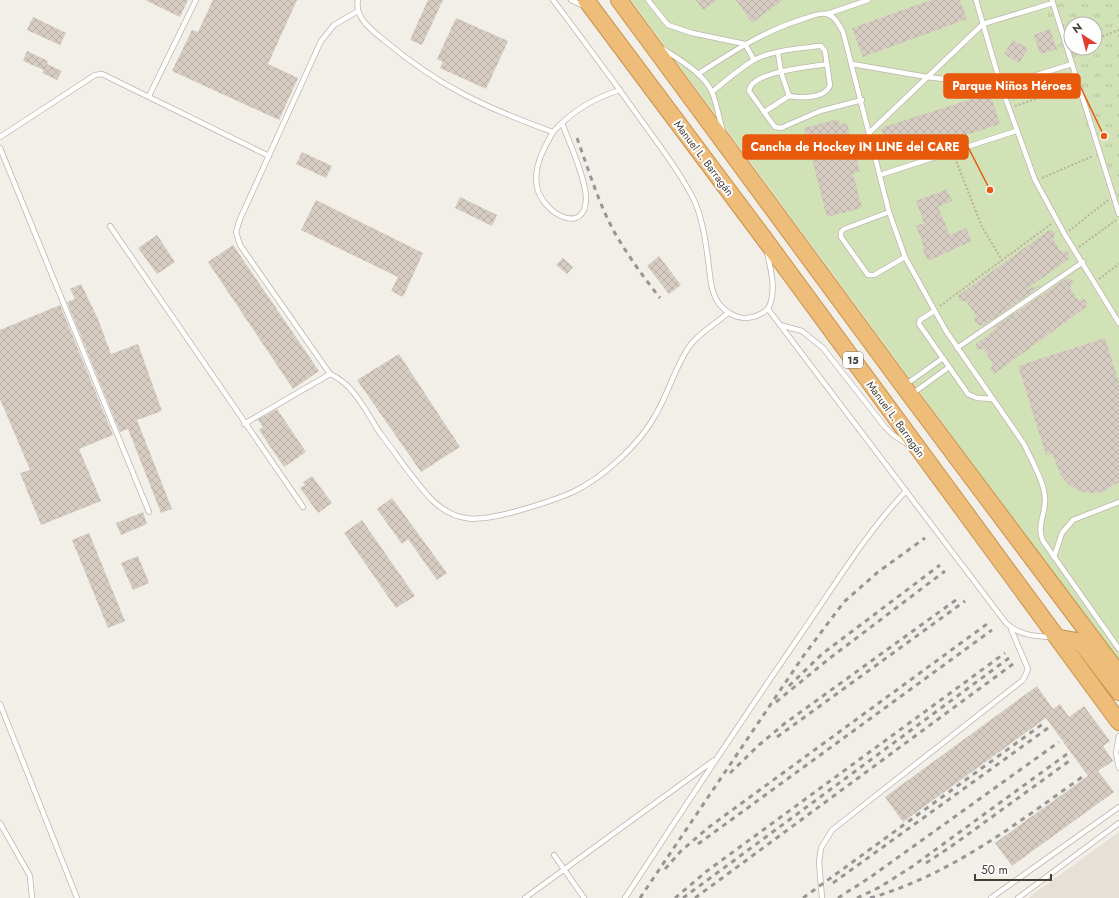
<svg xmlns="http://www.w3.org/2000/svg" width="1119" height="898" viewBox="0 0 1119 898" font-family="Jost,sans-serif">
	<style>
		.residential { fill: #e6e0d7 }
		.park { fill: url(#park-tufts); fill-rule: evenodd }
		.pitch { fill: #d1e2b6 }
		.building { fill: url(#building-cross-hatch) }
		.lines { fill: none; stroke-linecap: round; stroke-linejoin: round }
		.lane-casing { stroke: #bdb5ac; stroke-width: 6 }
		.highway-casing { stroke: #cb914a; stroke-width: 18 }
		.path { stroke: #bdb09f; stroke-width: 2; stroke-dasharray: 2 2; stroke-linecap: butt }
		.lane { stroke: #fff; stroke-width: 4.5 }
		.highway { stroke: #edbd79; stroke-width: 16 }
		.rail { stroke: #969696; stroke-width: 3; stroke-dasharray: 5 5; stroke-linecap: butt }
		.labels { text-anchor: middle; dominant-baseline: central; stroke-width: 4; stroke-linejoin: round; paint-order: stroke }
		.shield { fill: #fff; stroke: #7d7974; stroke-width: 1 }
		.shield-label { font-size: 10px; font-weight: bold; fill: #453f38 }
		.street-label { font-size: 11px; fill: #453f38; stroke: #fff }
		.leader { fill: none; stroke: #e8590c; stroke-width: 1.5 }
		.callout-dot { fill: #e8590c; stroke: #fff; stroke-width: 1.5 }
		.callout { fill: #e8590c; stroke: #e8590c; stroke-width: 1.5 }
		.callout-label { font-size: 12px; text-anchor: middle; font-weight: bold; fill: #fff }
	</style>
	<defs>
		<pattern id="park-tufts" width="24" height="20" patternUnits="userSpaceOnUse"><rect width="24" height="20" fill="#d1e2b6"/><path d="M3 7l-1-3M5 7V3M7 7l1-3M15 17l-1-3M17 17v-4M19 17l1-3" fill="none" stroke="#b5c39d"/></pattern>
		<pattern id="building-cross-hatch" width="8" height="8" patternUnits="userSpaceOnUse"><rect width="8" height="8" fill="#d6ccc2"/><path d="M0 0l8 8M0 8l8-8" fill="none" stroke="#b9b0a7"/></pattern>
	</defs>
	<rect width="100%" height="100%" fill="#f2efe9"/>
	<path class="residential" d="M1119 832V898H1028Z"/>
	<path class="park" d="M1042 0H1119V223ZM1071 24H1095V48H1071Z"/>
	<path class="pitch" d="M631 0H1042L1119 223V663Z"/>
	<g class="building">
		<path d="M145 0H188L180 17Z"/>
		<path d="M213 0H297L268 64 298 78 279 120 172 71 192 30 198 32Z"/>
		<path d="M428 0H443L422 45 410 40Z"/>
		<path d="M696 0H717L703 10Z"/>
		<path d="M736 0H783L752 23Z"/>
		<path d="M931 0H960L967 19 863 57 852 28Z"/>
		<path d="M33 17 66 33 60 45 27 30Z"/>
		<path d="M456 18 508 41 486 89 440 68 443 62 437 59Z"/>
		<path d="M1050 29 1057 49 1040 54 1034 35Z"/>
		<path d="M1013 40 1028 49 1019 63 1004 54Z"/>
		<path d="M27 51 48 61 47 64 62 71 57 80 42 73 45 67 44 70 23 61Z"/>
		<path d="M990 93 1000 124 891 159 881 128Z"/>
		<path d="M838 119 840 125 847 123 860 171 853 174 862 208 827 217 804 128Z"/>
		<path d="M302 152 332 166 326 178 296 164Z"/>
		<path d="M947 189 952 201 938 207 950 235 966 228 972 241 928 261 922 248 924 247 916 226 924 223 916 201Z"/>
		<path d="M460 197 497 215 492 226 455 208Z"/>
		<path d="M316 200 423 253 403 297 391 291 398 277 301 230Z"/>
		<path d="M1048 231 1051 230 1055 233 1053 239 1061 252 1067 251 1069 253V259L1027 289 1042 285 983 326 976 324 974 320 976 315 966 301H959L958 296Z"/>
		<path d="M157 235 175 262 157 274 138 248Z"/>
		<path d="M233 245 319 371 293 389 208 262Z"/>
		<path d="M659 256 681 285 669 294 647 266Z"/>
		<path d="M563 258 573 267 567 274 556 265Z"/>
		<path d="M1069 278 1074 282 1070 288 1078 300 1084 299 1087 302 1086 307 994 374 991 368 993 364 984 350 976 349V344L996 329 993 328 1064 280Z"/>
		<path d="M81 284 98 319 111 354 138 344 162 411 137 420 172 509 161 513 128 429 120 432 67 302 75 299 70 289Z"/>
		<path d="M60 305 113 435 79 449 101 501 41 525 20 473 30 470 0 399V330Z"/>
		<path d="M1105 338 1119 383V482L1103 492 1091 493 1079 491 1069 485 1061 476 1052 453 1046 455 1018 366Z"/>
		<path d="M399 354 460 447 421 472 357 380Z"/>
		<path d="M277 409 306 452 284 467 259 430 263 427 258 420Z"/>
		<path d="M312 476 332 503 318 513 300 488 305 485 303 482Z"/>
		<path d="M392 498 447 573 437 580 408 539 402 544 377 509Z"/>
		<path d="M143 512 147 524 121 535 116 523Z"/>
		<path d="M362 520 415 596 396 608 344 533Z"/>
		<path d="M89 533 125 621 108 628 72 540Z"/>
		<path d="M138 556 149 583 133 590 121 563Z"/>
		<path d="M1037 686 1053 709 1060 704 1069 717 1084 706 1110 741 1103 746 1113 761 1098 771 1114 792 1012 866 995 843 1088 776 1046 718 903 822 885 797Z"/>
	</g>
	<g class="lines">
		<defs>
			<g id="lane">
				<path d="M358 0C354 18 373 31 385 41 440 87 486 108 553 132 571 112 594 98 620 90"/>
				<path d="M553 0C584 41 614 82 644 124 661 148 680 172 693 198 702 216 705 238 708 259 710 274 710 293 720 305 734 321 752 322 768 309L1006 623C1019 635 1033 636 1051 637"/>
				<path d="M571 0 584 6"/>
				<path d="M648 0 668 25 692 33 745 44 754 60"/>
				<path d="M976 0 1001 86 1035 180 1065 235 1119 323"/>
				<path d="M1052 0 1119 214"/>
				<path d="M827 14 868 0"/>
				<path d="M663 49C680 60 703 73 712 92 717 104 719 119 723 131"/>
				<path d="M852 64 927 77 1001 86 1072 64"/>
				<path d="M698 74C732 52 764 31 803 19 810 17 820 12 827 14 835 16 839 25 843 32L889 212 905 257 946 331 1024 444C1031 460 1044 481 1045 498 1046 514 1036 525 1043 541L1119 649"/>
				<path d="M712 92C725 81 739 69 754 60 773 50 797 49 818 46H821L825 51 830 85C825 99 801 98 789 96L781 72 778 53"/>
				<path d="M149 96 196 0"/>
				<path d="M789 96 764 112 775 127 781 128 820 111 862 100"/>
				<path d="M764 112 749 91C751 71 811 67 827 64"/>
				<path d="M553 132C544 148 533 167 537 187 543 214 585 236 586 199 586 179 569 142 562 123"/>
				<path d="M870 132 983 24 1053 3"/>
				<path d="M0 137 95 75 102 74 269 156"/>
				<path d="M0 148 149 512"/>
				<path d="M880 175 1016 131"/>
				<path d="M889 212 844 229 841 232V237L868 275H874L905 257"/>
				<path d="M110 226 303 507"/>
				<path d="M767 252C771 270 777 292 768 309"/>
				<path d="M934 311 920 320 919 324 968 394 977 398 993 399"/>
				<path d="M780 325 802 331 823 348 885 427 893 435 909 445"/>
				<path d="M957 348 1083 262"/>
				<path d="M330 374C354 384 366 412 380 433 397 455 413 480 432 500 457 524 479 521 510 513 532 507 553 501 573 492 604 477 640 444 656 414 669 392 676 364 691 344 701 332 717 323 728 313"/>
				<path d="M905 385 943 358"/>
				<path d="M912 394 949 367"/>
				<path d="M244 424 330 374 240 245 236 232 240 219 321 41 334 25 358 11"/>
				<path d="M1054 557 1062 533 1073 520 1119 502"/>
				<path d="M0 704 77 898"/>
				<path d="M1119 736 1116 753 1119 768"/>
				<path d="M0 823 30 876 32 898"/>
				<path d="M554 855 584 898"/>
				<path d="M525 898 713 761"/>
				<path d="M625 898C683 809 741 721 801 634 835 585 865 534 906 491"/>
				<path d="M822 898 819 862 821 848 832 830 1023 680 1028 669 1011 629"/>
				<path d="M991 898 1119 807"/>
				<path d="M1018 898 1119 823"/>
			</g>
			<g id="highway">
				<path d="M586 0 763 237 1119 722"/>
				<path d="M619 0 910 395 1119 674"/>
				<path d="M1058 638 1076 641 1082 644 1119 692"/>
			</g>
		</defs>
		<use href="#lane" class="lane-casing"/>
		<use href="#highway" class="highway-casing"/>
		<g class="path">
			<path d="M1095 39 1119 30"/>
			<path d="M1015 106 1072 87"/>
			<path d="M955 158 982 227 1002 260"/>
			<path d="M1042 178 1093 156"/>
			<path d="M1069 231 1108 200"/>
			<path d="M1079 247 1116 220"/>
			<path d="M1099 279 1119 264"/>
			<path d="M940 306 1051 224"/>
		</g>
		<use href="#lane" class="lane"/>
		<use href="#highway" class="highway"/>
		<g class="rail">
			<path d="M577 138C589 171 599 205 616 235 629 257 644 278 660 298"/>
			<path d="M789 686 822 654 940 565"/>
			<path d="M776 702 830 658 945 571"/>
			<path d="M777 737 965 601"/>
			<path d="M730 773 759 745 784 724 960 597"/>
			<path d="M698 844 992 630"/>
			<path d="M926 863 949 848 1072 759"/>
			<path d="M665 869 681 851 709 827 987 624"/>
			<path d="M833 883 1048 728"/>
			<path d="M640 898 804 655 837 611 845 601 878 572 925 538"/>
			<path d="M675 898 707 871 1005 653"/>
			<path d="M683 898 1009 658"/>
			<path d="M695 898 1013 664"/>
			<path d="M803 898 1044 723"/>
			<path d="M838 898 872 876 1059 742"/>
			<path d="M857 898 880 887 913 866 1067 754"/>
			<path d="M870 898C951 875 1017 823 1085 775"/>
		</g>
	</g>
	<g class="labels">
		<rect class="shield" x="843" y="352" width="20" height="16" rx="3"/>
		<g class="shield-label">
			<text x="853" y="360">15</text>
		</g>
		<g class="street-label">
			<text transform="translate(704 158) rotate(53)">Manuel L. Barragán</text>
			<text transform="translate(896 419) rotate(54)">Manuel L. Barragán</text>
		</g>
	</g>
	<path class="leader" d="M1104 136L1080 86M990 190L968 147"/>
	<g class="callout-dot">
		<circle cx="1104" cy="136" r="4"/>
		<circle cx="990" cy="190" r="4"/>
	</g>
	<g class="callout">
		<rect x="944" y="74" width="136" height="24" rx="4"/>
		<rect x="743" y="135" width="225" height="24" rx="4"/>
	</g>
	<g class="callout-label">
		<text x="1012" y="90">Parque Niños Héroes</text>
		<text x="855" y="151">Cancha de Hockey IN LINE del CARE</text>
	</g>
	<g transform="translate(1083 36) rotate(324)"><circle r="19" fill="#ffffff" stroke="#b5b2af"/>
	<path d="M0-3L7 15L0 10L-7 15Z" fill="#e13d31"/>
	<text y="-6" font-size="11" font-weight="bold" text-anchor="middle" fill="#453f38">N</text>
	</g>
	<path d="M975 874v6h76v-6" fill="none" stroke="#453f38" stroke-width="2"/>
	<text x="981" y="874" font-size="12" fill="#453f38" stroke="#ffffff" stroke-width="3" paint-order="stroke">50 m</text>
</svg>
